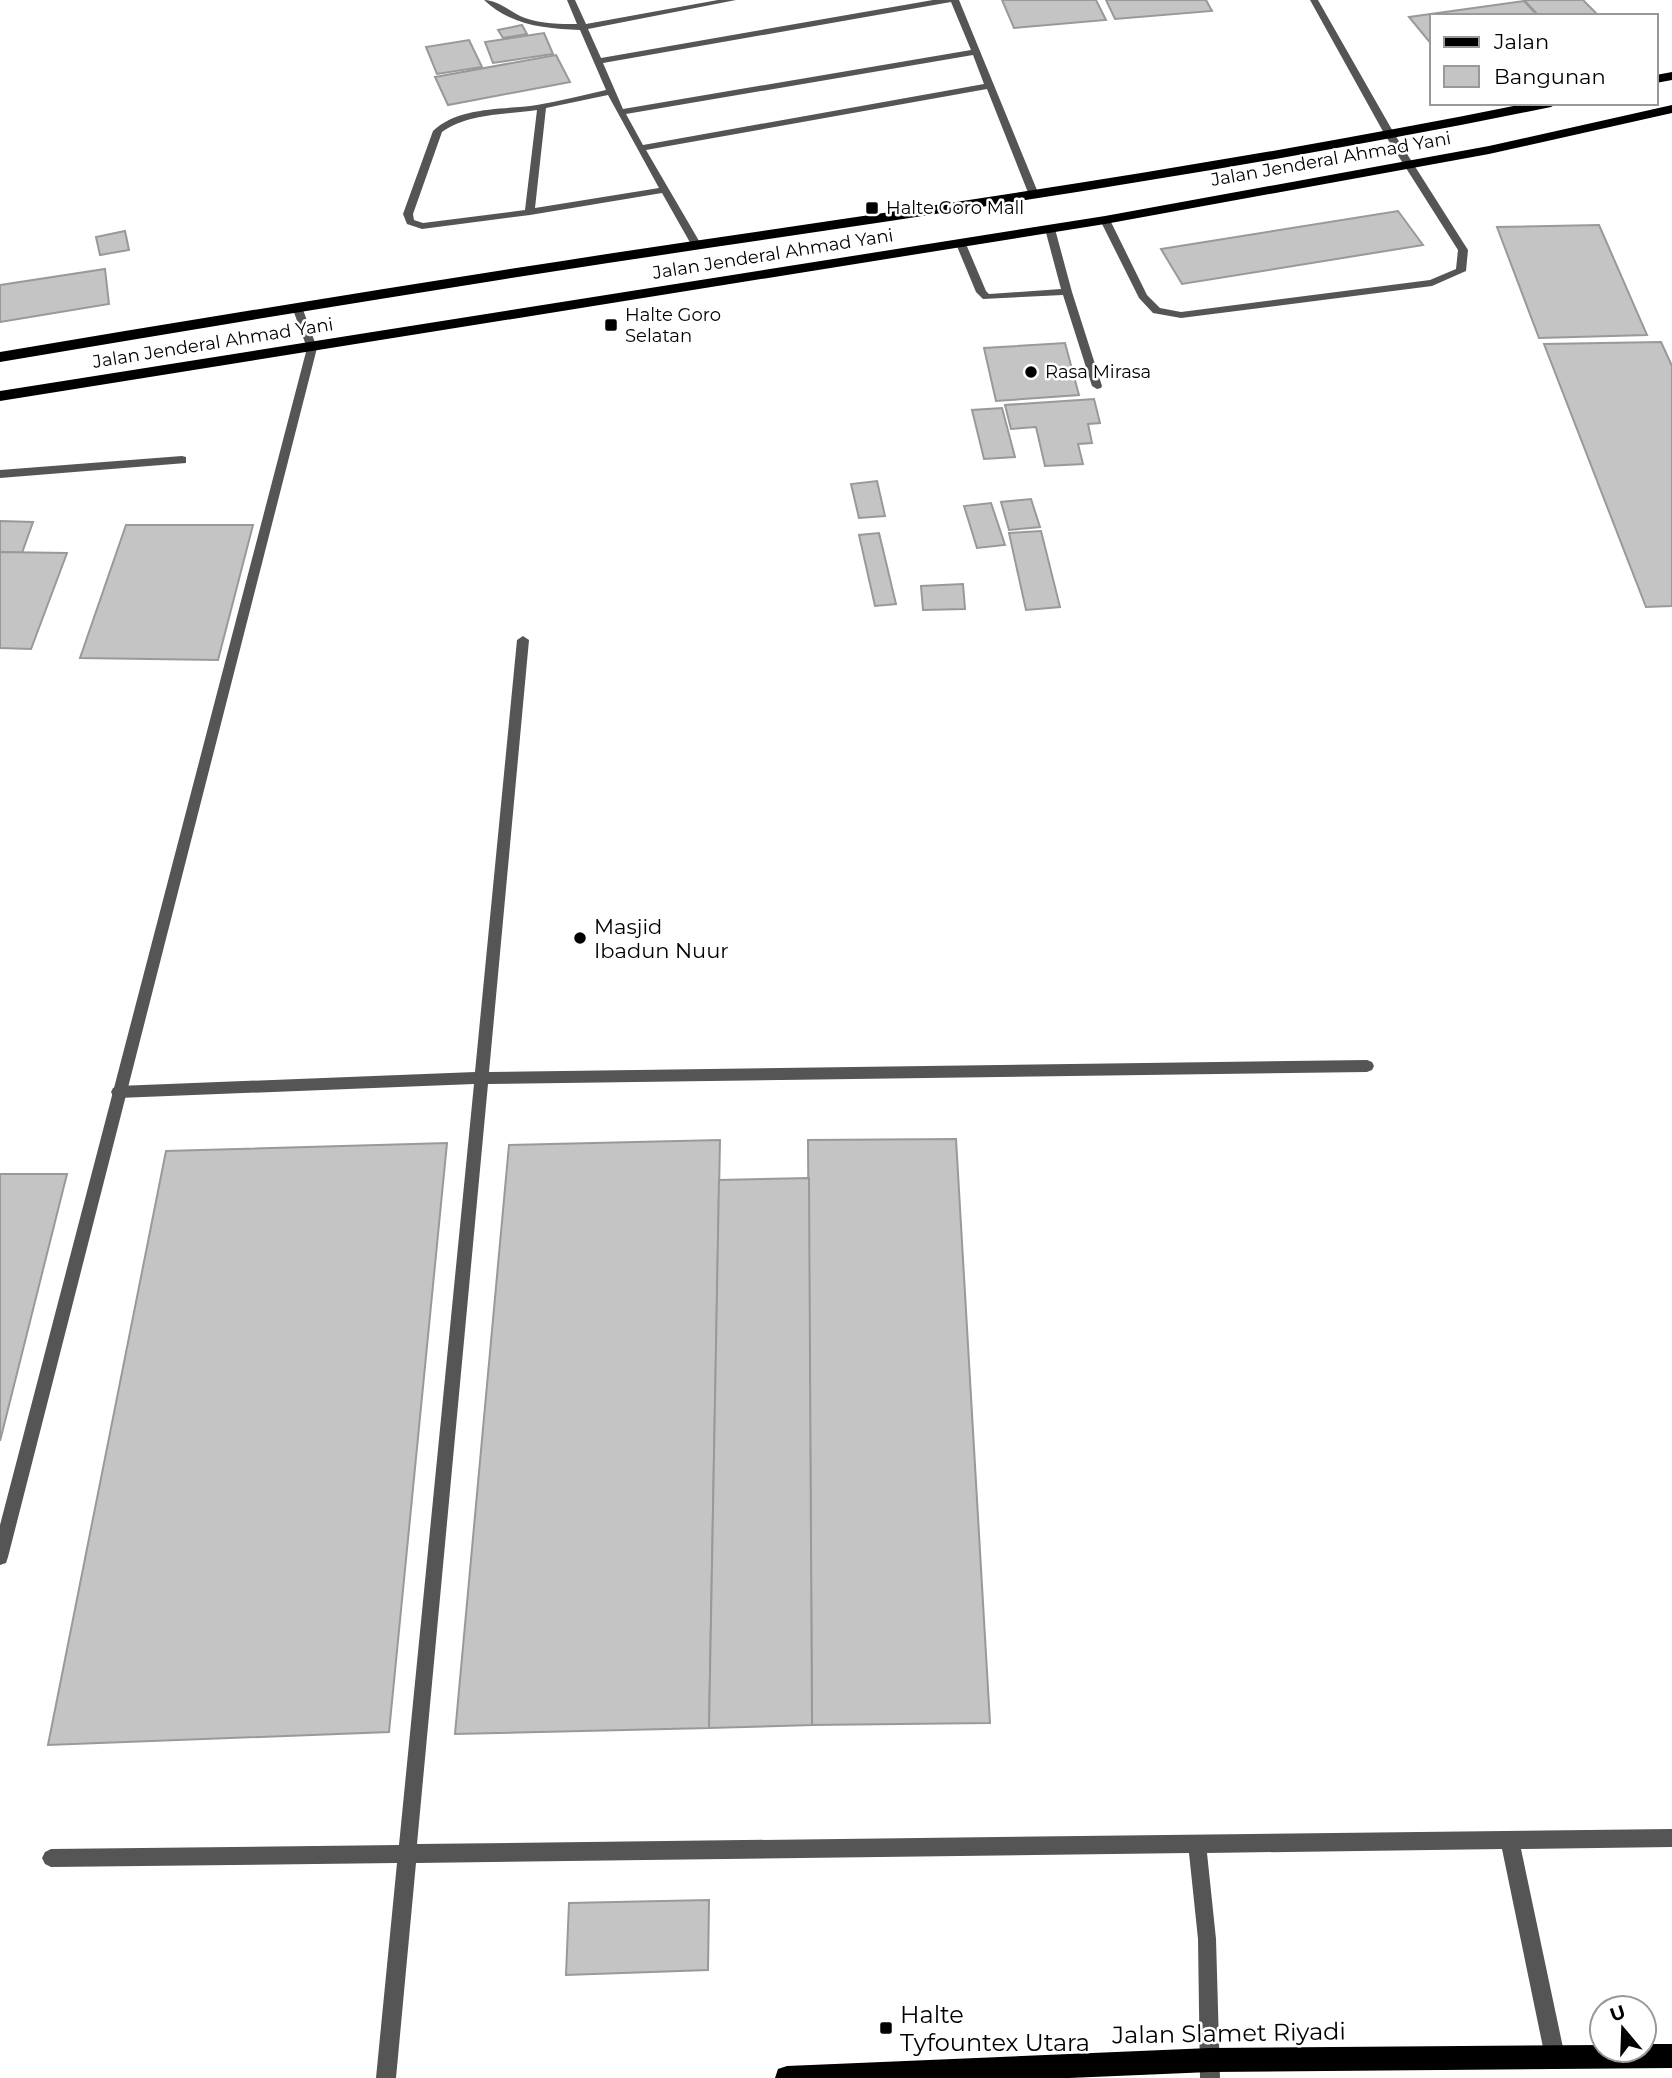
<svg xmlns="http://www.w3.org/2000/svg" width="1672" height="2078" viewBox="0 0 1672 2078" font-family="Montserrat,sans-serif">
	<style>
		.building { fill: #c4c4c4; stroke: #999; stroke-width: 2 }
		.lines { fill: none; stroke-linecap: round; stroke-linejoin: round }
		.lane { fill: #555; fill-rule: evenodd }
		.street { fill: #555; fill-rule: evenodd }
		.primary { fill: #000; fill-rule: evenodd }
		.highway { fill: #000; fill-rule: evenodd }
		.poi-dot { fill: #000; stroke: #fff; stroke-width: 2.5 }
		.labels { text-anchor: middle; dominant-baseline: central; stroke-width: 5; stroke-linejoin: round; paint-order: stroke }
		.far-street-label { font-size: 18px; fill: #000; stroke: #fff }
		.far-poi-label { font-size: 18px; fill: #000; stroke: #fff; text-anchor: start }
		.poi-label { font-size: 21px; fill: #000; stroke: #fff; text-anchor: start }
		.near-poi-label { font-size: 24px; fill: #000; stroke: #fff; text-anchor: start }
		.near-street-label { font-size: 24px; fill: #000; stroke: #fff }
	</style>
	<rect width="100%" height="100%" fill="#fff"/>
	<g class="building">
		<path d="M1002 0H1096L1106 20 1014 28Z"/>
		<path d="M1106 0H1206L1212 11 1115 19Z"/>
		<path d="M1524 0H1583L1597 14 1539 16Z"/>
		<path d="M1524 1 1538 16H1432V45L1409 17Z"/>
		<path d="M522 25 527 34 503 38 498 30Z"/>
		<path d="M544 33 553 54 493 63 485 42Z"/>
		<path d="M469 40 482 67 437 74 426 47Z"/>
		<path d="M556 55 570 82 448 105 435 77Z"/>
		<path d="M1398 211 1423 245 1182 284 1161 249Z"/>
		<path d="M1599 225 1647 335 1539 338 1497 227Z"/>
		<path d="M125 231 129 250 100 255 96 237Z"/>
		<path d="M105 269 109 304 0 322V285Z"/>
		<path d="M1661 342 1672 366V606L1646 607 1544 344Z"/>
		<path d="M1065 343 1079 395 996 401 984 348Z"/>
		<path d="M1094 399 1100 423 1088 424 1092 443 1078 444 1083 464 1045 466 1036 427 1011 429 1005 405Z"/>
		<path d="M1002 408 1015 457 984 459 972 410Z"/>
		<path d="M877 481 885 516 859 518 851 484Z"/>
		<path d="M1031 499 1040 527 1009 530 1001 502Z"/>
		<path d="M991 503 1005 545 977 548 964 506Z"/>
		<path d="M0 521 33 522 22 553 0 552Z"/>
		<path d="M126 525H253L218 660 80 658Z"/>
		<path d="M1041 531 1060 607 1026 610 1009 533Z"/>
		<path d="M879 533 896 604 875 606 859 535Z"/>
		<path d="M0 552 67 553 31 649 0 648Z"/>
		<path d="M963 584 965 609 923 610 921 586Z"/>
		<path d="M956 1139 990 1723 812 1725 808 1140Z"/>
		<path d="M720 1140 709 1728 455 1734 509 1145Z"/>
		<path d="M447 1143 389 1732 48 1745 166 1151Z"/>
		<path d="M0 1174H67L0 1441Z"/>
		<path d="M809 1178 812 1725 709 1728 719 1180Z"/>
		<path d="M709 1900 708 1970 566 1975 569 1903Z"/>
	</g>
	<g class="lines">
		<g class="lane">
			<path d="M484 0C499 0 511 13 525 18 542 24 560 24 577 24L567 0H575L586 24 718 0H736L588 29 601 58 933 0H959L1039 195 1034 198 1029 195 987 89 646 150 702 246 697 249 692 246 662 193 530 215 422 229 407 224 403 214 433 131C459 106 504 110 537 105 560 101 583 95 606 90L580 30C545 29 510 25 484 0ZM951 2 971 50 623 109 603 63ZM973 55 984 84 643 145 626 114ZM608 95 659 188 535 208 546 108ZM537 110 525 210 423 223 414 220 413 214 442 132C469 113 505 115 537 110Z"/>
			<path d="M1310 0H1318L1395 135 1468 250 1466 271 1432 286 1181 318 1153 313 1139 298 1100 220 1102 218 1110 220 1147 295 1160 308 1181 312 1430 280 1456 269 1458 250 1385 135Z"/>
			<path d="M1050 226 1055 229 1072 292 1102 386 1101 388 1097 389 1092 386 1063 295 983 299 976 292 956 244 961 241 966 244 986 291 989 294 1061 289 1045 229Z"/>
			<path d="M182 456 186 457V463L0 478V470Z"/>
			<path d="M523 636 529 640 489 1072 1367 1060 1372 1062 1374 1066 1372 1070 1367 1072 488 1084 417 1844 1672 1829V1847L1521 1849 1565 2057 1562 2064 1555 2067 1548 2064 1545 2057 1502 1849 1207 1853 1216 1939 1220 2078H1200L1198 1939 1189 1853 416 1863 396 2078H376L397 1863 51 1867 45 1864 42 1858 45 1852 51 1849 399 1845 474 1084 118 1098 113 1096 111 1092 113 1088 118 1086 475 1072 517 640Z"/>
		</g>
		<path class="street" d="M297 304 302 307 317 348 8 1557 6 1563 0 1565V1525L307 348 292 307Z"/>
		<path class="primary" d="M1644 2044H1672V2068L1210 2072 1069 2078H775L778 2069 787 2066 1210 2048 1602 2045V2050H1644Z"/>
		<g class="highway">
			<path d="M1672 72V80L1656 83V75Z"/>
			<path d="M1529 103H1558L1551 107C1239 171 923 216 608 263 405 294 203 328 0 362V352C202 318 405 285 607 254 915 208 1224 165 1529 103Z"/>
			<path d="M1672 105V113L1489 154 1105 224 0 401V391L1105 216 1489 146Z"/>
		</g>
	</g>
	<g class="poi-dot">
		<rect x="865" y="201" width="14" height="14" rx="3.5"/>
		<rect x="604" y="318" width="14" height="14" rx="3.5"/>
		<circle cx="1031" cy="372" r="7"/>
		<circle cx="580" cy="938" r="7"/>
		<rect x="879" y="2021" width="14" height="14" rx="3.5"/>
	</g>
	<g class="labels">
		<g class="far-street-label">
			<text transform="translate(1331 159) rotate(-10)">Jalan Jenderal Ahmad Yani</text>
			<text transform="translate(773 254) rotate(-9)">Jalan Jenderal Ahmad Yani</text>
			<text transform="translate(213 343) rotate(-9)">Jalan Jenderal Ahmad Yani</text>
		</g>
		<g class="far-poi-label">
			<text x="886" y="208">Halte Goro Mall</text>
			<text x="625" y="315">Halte Goro<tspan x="625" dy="21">Selatan</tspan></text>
			<text x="1045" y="372">Rasa Mirasa</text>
		</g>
		<g class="poi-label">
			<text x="594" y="926">Masjid<tspan x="594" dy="24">Ibadun Nuur</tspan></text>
		</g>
		<g class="near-poi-label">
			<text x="900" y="2014">Halte<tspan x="900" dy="28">Tyfountex Utara</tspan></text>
		</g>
		<g class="near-street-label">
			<text transform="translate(1229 2033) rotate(-1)">Jalan Slamet Riyadi</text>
		</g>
	</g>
	<rect x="1430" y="14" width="228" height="91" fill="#ffffff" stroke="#999999" stroke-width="2"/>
	<rect x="1444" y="37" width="35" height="10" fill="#000000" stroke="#999999" stroke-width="2"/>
	<text x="1494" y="49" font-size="21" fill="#000000">Jalan</text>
	<rect x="1444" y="66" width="35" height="21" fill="#c4c4c4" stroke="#999999" stroke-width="2"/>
	<text x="1494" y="84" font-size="21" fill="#000000">Bangunan</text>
	<g transform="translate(1623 2029) rotate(341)"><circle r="33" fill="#ffffff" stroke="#999999" stroke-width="2"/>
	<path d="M0-5L12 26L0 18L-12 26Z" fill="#000000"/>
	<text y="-10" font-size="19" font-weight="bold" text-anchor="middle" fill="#000000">U</text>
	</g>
</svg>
